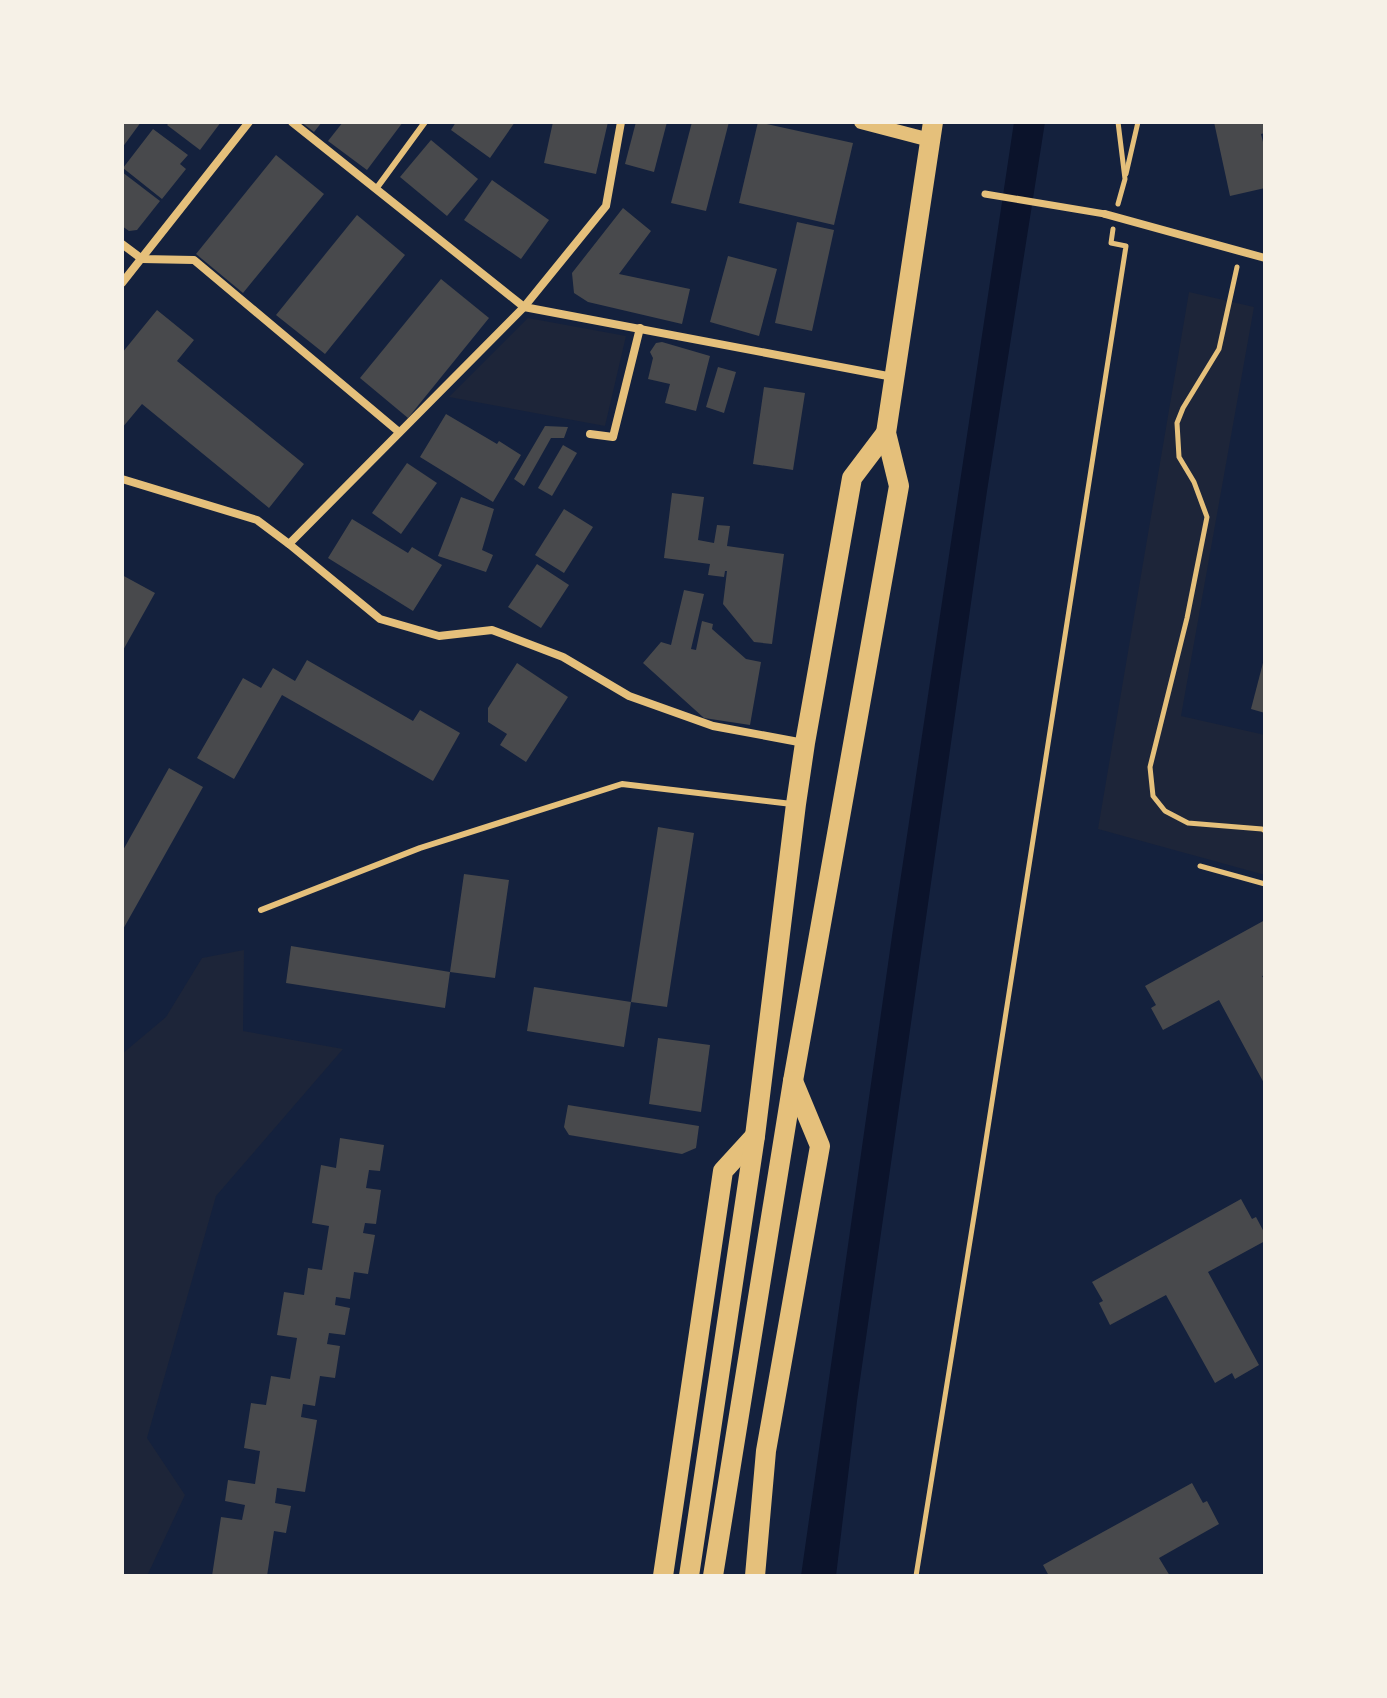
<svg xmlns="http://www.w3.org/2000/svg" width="1387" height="1698" viewBox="0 0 1387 1698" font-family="Mulish,sans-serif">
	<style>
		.green { fill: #1d2539 }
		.water { fill: #0b132b }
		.building { fill: #48494c }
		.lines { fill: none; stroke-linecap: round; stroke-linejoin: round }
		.path { stroke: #e5c07b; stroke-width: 5 }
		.service { stroke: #e5c07b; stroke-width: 6 }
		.pedestrian { stroke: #e5c07b; stroke-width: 7 }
		.minor { stroke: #e5c07b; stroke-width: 8 }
		.tertiary { stroke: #e5c07b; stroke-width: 14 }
		.primary { stroke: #e5c07b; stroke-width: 20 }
	</style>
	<rect width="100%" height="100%" fill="#14213d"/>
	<g class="green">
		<path d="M1189 292 1254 307 1181 716 1265 735V875L1098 829Z"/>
		<path d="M528 318 626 336 605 426 449 397Z"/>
		<path d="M244 950 243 1031 343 1049 216 1196 147 1438 185 1495 147 1576H122V1054L166 1017 202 958Z"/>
	</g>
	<path class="water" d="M1014 122H1045L987 491 857 1401 836 1576H801L893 929Z"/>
	<g class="building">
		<path d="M122 122H141L122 148Z"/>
		<path d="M170 122H221L200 150 167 125Z"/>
		<path d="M301 122H322L314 132Z"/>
		<path d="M343 122H403L367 170 328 141Z"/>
		<path d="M456 122H515L490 158 451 130Z"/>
		<path d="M553 122H608L596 174 544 163Z"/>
		<path d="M636 122H667L654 172 625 164Z"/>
		<path d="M692 122H729L706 211 671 203Z"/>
		<path d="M758 122 853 143 834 225 739 203Z"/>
		<path d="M1214 122H1265V133L1261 134 1265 150V188L1230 196Z"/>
		<path d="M153 129 188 155 180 164 186 169 162 199 123 168Z"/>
		<path d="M431 140 478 179 447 216 400 177Z"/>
		<path d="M276 155 324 194 243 293 196 254Z"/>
		<path d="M122 172 160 201 137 230 129 231 122 226Z"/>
		<path d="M492 180 549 220 521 259 464 220Z"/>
		<path d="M623 208 651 231 619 274 690 289 682 324 588 302 574 293 572 273Z"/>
		<path d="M357 215 405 255 325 354 276 315Z"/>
		<path d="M797 222 834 230 812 331 775 323Z"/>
		<path d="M728 256 777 269 759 336 710 322Z"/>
		<path d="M441 279 489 318 408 418 360 378Z"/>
		<path d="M157 310 194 340 177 361 304 464 269 508 142 404 122 428V353Z"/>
		<path d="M662 342 710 356 696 411 665 403 670 384 648 379 653 358 650 352 656 343Z"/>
		<path d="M718 367 736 372 724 413 706 407Z"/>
		<path d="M764 387 805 393 793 470 753 464Z"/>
		<path d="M446 414 497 444 499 441 521 455 493 502 420 457Z"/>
		<path d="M545 426 568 427 564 438H551L524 486 514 479Z"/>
		<path d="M563 445 577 453 552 496 538 488Z"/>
		<path d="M407 463 437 483 401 534 372 513Z"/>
		<path d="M672 493 704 497 698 540 714 543 717 525 730 526 727 546 784 554 772 644 754 642 723 604 727 571H725L724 577 708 575 710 564 664 558Z"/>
		<path d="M461 497 494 509 482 550 493 555 486 572 438 556Z"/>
		<path d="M564 509 593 527 564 573 535 555Z"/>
		<path d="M352 519 408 553 412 547 442 565 413 611 328 558Z"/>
		<path d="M537 564 569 585 541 628 508 607Z"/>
		<path d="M122 575 155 593 122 652Z"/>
		<path d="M684 590 704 594 691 649 696 650 702 621 713 624 712 629 746 659 761 662 750 725 704 718 643 663 661 642 671 645Z"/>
		<path d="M1264 659H1265V713L1251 709Z"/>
		<path d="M307 660 413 721 420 710 460 733 433 781 282 695 234 779 197 758 243 678 261 688 273 668 295 681Z"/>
		<path d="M517 663 568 697 526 762 500 745 507 734 488 722V708Z"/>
		<path d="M169 768 203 787 122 931V852Z"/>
		<path d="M658 827 694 833 667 1007 631 1002 624 1047 527 1031 534 987 631 1002Z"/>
		<path d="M464 874 509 880 495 978 450 972Z"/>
		<path d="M1265 920V975L1262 976 1265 981V1085L1219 1000 1163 1030 1151 1008 1156 1005 1145 986Z"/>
		<path d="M291 946 450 972 445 1008 286 983Z"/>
		<path d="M658 1038 710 1045 701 1112 649 1104Z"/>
		<path d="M568 1105 699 1126 696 1148 682 1154 569 1135 564 1127Z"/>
		<path d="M340 1138 384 1145 380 1171 369 1170 366 1188 381 1190 376 1224 365 1223 363 1233 375 1235 368 1274 354 1272 350 1299 336 1297 335 1305 350 1308 345 1335 329 1333 327 1344 340 1346 335 1378 320 1376 315 1406 303 1404 301 1417 317 1420 305 1492 277 1488 275 1503 291 1506 286 1533 274 1531 267 1576H212L221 1517 242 1520 245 1505 225 1501 228 1480 255 1484 260 1451 244 1448 251 1403 266 1405 271 1376 290 1379 297 1338 277 1335 284 1292 304 1295 308 1268 322 1270 329 1226 312 1223 321 1165 336 1168Z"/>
		<path d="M1241 1199 1252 1219 1256 1217 1265 1234V1241L1208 1272 1259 1365 1235 1379 1232 1373 1215 1383 1166 1295 1110 1325 1099 1303 1103 1301 1092 1282Z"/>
		<path d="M1192 1483 1203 1503 1207 1501 1219 1524 1159 1558 1170 1576H1049L1043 1565Z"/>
	</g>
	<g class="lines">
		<g class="path">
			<path d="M1118 122 1125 179 1118 204"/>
			<path d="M1126 174 1138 122"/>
			<path d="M1237 267 1219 349 1183 408 1177 423 1179 457 1194 482 1207 517 1187 618 1150 767 1153 796 1165 811 1188 823 1262 829 1265 831"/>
			<path d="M1200 866 1265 884"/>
			<path d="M916 1576 976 1204 1126 246 1111 243 1113 229"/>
		</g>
		<g class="service">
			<path d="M376 189 425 122"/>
			<path d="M261 910 420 848 622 784 792 804"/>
		</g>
		<path class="pedestrian" d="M985 194 1105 214"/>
		<g class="minor">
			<path d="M292 122 524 307 893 377"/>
			<path d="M1105 214 1265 258"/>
			<path d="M122 244 142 259 194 260 399 432"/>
			<path d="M122 283 249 122"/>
			<path d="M590 434 613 437 640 328"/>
			<path d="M122 479 257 520 289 544 380 619 439 636 492 630 563 657 629 696 713 726 804 743"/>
			<path d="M289 544 524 307 606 206 621 122"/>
		</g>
		<path class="tertiary" d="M861 122 930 140"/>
		<g class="primary">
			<path d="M663 1576 723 1171 755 1136"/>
			<path d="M689 1576 755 1136 796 804 805 743 852 478 886 433"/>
			<path d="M713 1576 793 1081 899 486 886 433 933 122"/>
			<path d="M755 1576 766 1451 820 1146 793 1081"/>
		</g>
	</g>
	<rect width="1387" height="1698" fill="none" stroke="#f6f1e7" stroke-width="248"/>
</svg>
